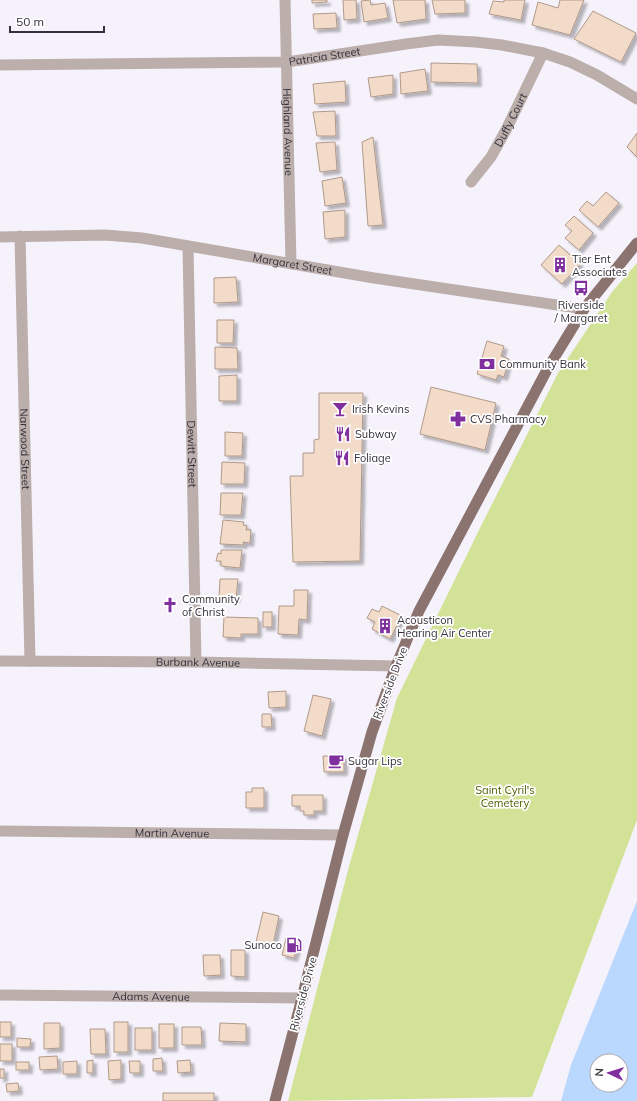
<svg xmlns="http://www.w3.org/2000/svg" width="637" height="1101" viewBox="0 0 637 1101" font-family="Mulish,sans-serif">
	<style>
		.green { fill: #d2e297 }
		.water { fill: #bad7fe; fill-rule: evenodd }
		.building { fill: #f3dbc9; stroke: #b09989; filter: url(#shadow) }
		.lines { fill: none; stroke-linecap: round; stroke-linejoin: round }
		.minor { stroke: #bbaeab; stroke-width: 11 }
		.primary { stroke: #8b736f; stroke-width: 11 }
		.labels { text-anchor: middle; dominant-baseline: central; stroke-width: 3.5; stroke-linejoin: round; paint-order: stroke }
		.street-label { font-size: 11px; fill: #35313b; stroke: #fff }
		.poi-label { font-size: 11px; fill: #35313b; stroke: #fff; text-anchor: start }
		.park-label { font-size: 11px; fill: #525e00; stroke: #fff }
	</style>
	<defs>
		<filter id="shadow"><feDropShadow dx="3.5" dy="3.5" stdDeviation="1" flood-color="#0004"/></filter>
	</defs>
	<rect width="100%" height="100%" fill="#f6f2fc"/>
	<path class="green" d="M637 263V820L532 1097 288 1101 348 870 397 698 479 530 558 373 612 292Z"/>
	<path class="water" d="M637 901V1101H561L571 1065ZM597 1061H621V1085H597Z"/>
	<g class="building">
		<path d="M312 0H327V2L312 3Z"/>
		<path d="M343 0H356L357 19 344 20Z"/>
		<path d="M370 0 371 5 385 3 388 18 364 22 361 1Z"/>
		<path d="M393 0H425L426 19 397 23Z"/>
		<path d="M432 0H465V13L435 14Z"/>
		<path d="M504 0H525L521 20 489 14 493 1 504 2Z"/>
		<path d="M560 0H584L570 35 532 25 538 2 558 8Z"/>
		<path d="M593 11 636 33 621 62 574 39Z"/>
		<path d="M336 13 337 28 314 29 313 14Z"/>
		<path d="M431 63 477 64 478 83 431 82Z"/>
		<path d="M425 69 428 91 401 94 400 73Z"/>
		<path d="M393 75V94L371 97 368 78Z"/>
		<path d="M345 81 346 102 315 104 313 84Z"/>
		<path d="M335 111 336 136H317L313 112Z"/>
		<path d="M637 133V157L627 147Z"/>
		<path d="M373 137 383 225 368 226 362 142Z"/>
		<path d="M335 142 337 170 320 172 316 143Z"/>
		<path d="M342 177 346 203 325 206 322 181Z"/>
		<path d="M606 192 619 203 598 227 579 210 587 201 593 206Z"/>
		<path d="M345 210V237L325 239 323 212Z"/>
		<path d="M574 216 593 233 579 250 565 238 572 231 565 225Z"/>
		<path d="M559 245 580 264 562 284 541 265Z"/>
		<path d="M236 277 238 302 214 303V278Z"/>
		<path d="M217 320H234L233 343H217Z"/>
		<path d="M487 341 504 346 501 356 509 359 504 377 498 375 496 380 477 374Z"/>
		<path d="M215 347 237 348 238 369H215Z"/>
		<path d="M237 375V401H219V376Z"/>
		<path d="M431 387 496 403 485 450 420 434Z"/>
		<path d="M319 393H363L360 561 293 562 290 476H303V453H314V440L319 439Z"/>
		<path d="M225 432 243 433 242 456H225Z"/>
		<path d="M222 462 245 463 244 484H221Z"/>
		<path d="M221 493H243L241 515H220Z"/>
		<path d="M223 520 244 522 243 525 247 526 246 530H251L250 543 243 542 244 545 220 544Z"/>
		<path d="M221 550H242L240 568 221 566V561H216L218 553 221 554Z"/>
		<path d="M220 579H238L236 599 219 597Z"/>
		<path d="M294 590H308L307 620 299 619 298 635 278 634 279 606H294Z"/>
		<path d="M382 606 402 616 390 639 372 629 375 622 367 618 372 609 379 612Z"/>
		<rect x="263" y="612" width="9" height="15"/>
		<path d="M224 617 258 618V634H241V638L223 637Z"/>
		<path d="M286 691V707L269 708 268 692Z"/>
		<path d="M313 695 331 699 322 736 304 731Z"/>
		<path d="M262 714H271L272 727H262Z"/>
		<path d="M323 756H344V772H324Z"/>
		<path d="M252 788H264V808H246V792H252Z"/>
		<path d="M292 795H323V811H314V815H304V811H300V806H292Z"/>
		<path d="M263 912 279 916 273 945 256 942Z"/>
		<path d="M286 938 299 941 294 958 282 955Z"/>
		<path d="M231 950H245V977L231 976Z"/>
		<path d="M203 955H220L221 975 204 976Z"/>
		<rect x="0" y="1022" width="11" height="15"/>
		<rect x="114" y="1022" width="14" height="30"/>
		<path d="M44 1023H60V1048L44 1049Z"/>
		<path d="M220 1023 246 1024V1042L219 1041Z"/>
		<rect x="159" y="1024" width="15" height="24"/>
		<path d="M182 1027H201L202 1045H182Z"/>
		<rect x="135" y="1028" width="17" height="22"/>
		<path d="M90 1029H105L106 1054H91Z"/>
		<path d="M17 1038 31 1039 30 1047H17Z"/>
		<rect x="0" y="1044" width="12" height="17"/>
		<path d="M57 1056 58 1069 40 1070 39 1057Z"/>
		<path d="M162 1058 163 1071H153V1059Z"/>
		<path d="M93 1060V1073H87V1061Z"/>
		<path d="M121 1060V1079L109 1080 108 1061Z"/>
		<path d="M190 1060 191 1072 178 1073 177 1061Z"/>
		<path d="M77 1061V1074H63V1062Z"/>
		<path d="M129 1061H140V1073H130Z"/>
		<rect x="16" y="1062" width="13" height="8"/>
		<rect x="0" y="1069" width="4" height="9"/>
		<path d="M18 1083 19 1091 7 1092 6 1084Z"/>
		<rect x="163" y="1093" width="51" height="8"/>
	</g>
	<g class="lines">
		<g class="minor">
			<path id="s1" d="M285 0 291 263"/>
			<path id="s2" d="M0 65 287 62 406 44 438 40 476 42 502 45 543 53 570 62 597 75 637 99"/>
			<path id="s3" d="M471 182 491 157 506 130 543 53"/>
			<path id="s4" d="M20 236 30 661"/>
			<path id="s5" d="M0 237 105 235 142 238 374 278 584 309"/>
			<path id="s6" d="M188 247 196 662"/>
			<path id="s7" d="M0 661 196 662 396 666"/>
			<path id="s8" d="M0 831 343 835"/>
			<path id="s9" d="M0 995 302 998"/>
		</g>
		<path class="primary" d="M275 1101 302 998 343 835 372 732 396 666 419 611 548 368 584 309 637 243"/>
	</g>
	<defs>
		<symbol id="building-bare" viewBox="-9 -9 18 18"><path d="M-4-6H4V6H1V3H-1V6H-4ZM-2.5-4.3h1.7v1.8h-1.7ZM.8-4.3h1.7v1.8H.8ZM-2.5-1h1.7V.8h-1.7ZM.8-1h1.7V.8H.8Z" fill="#802f9e" stroke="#fff" stroke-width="2.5" paint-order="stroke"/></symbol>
		<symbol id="bus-bare" viewBox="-9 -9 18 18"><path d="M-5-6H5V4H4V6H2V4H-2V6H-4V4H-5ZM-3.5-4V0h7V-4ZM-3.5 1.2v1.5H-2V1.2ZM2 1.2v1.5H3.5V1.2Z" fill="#802f9e" stroke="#fff" stroke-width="2.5" paint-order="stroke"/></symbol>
		<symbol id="bank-bare" viewBox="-9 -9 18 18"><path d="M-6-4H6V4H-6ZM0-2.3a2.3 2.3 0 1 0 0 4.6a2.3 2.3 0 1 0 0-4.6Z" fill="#802f9e" stroke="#fff" stroke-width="2.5" paint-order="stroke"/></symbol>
		<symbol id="bar-bare" viewBox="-9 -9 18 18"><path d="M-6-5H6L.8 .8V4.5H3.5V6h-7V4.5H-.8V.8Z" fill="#802f9e" stroke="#fff" stroke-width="2.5" paint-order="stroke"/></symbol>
		<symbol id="pharmacy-bare" viewBox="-9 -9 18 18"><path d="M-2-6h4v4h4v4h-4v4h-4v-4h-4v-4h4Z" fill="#802f9e" stroke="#fff" stroke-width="2.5" paint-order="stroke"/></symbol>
		<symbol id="restaurant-bare" viewBox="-9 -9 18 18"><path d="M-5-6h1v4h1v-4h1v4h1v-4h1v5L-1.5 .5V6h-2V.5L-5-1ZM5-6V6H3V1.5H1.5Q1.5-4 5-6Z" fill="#802f9e" stroke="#fff" stroke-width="2.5" paint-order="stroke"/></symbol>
		<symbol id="church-bare" viewBox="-9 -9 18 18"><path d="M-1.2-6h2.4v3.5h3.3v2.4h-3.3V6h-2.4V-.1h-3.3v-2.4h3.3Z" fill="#802f9e" stroke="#fff" stroke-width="2.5" paint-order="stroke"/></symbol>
		<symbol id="cafe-bare" viewBox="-9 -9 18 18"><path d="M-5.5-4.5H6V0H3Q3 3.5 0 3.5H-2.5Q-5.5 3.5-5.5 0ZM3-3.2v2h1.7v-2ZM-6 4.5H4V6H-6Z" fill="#802f9e" stroke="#fff" stroke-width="2.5" paint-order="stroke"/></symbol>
		<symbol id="fuel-bare" viewBox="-9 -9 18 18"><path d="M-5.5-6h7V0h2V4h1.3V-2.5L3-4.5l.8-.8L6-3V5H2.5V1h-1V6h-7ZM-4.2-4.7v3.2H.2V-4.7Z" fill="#802f9e" stroke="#fff" stroke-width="2.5" paint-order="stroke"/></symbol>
	</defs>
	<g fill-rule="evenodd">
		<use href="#building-bare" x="549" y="254" width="22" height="22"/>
		<use href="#bus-bare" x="570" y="277" width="22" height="22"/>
		<use href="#bank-bare" x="476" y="353" width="22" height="22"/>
		<use href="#bar-bare" x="329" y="398" width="22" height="22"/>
		<use href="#pharmacy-bare" x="447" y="408" width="22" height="22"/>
		<use href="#restaurant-bare" x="332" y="423" width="22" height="22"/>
		<use href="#restaurant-bare" x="331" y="447" width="22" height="22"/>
		<use href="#church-bare" x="159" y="594" width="22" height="22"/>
		<use href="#building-bare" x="374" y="615" width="22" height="22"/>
		<use href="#cafe-bare" x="325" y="750" width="22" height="22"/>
		<use href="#fuel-bare" x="283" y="934" width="22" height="22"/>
	</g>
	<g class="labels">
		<g class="street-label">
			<text stroke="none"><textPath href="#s2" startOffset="325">Patricia Street</textPath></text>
			<text stroke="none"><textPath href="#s3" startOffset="74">Duffy Court</textPath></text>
			<text stroke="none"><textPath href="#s1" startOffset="132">Highland Avenue</textPath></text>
			<text stroke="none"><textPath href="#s5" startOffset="295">Margaret Street</textPath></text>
			<text stroke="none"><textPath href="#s4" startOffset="213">Narwood Street</textPath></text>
			<text stroke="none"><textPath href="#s6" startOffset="207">Dewitt Street</textPath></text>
			<text stroke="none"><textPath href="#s7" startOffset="198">Burbank Avenue</textPath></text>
			<text transform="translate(390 683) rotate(-69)">Riverside Drive</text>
			<text stroke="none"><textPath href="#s8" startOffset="172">Martin Avenue</textPath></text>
			<text transform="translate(303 994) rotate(-75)">Riverside Drive</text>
			<text stroke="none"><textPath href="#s9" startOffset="151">Adams Avenue</textPath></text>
		</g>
		<g class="poi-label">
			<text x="572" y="259">Tier Ent<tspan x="572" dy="13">Associates</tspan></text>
			<text x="581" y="305" text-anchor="middle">Riverside<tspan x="581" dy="13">/ Margaret</tspan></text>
			<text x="499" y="364">Community Bank</text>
			<text x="352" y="409">Irish Kevins</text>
			<text x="470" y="419">CVS Pharmacy</text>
			<text x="355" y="434">Subway</text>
			<text x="354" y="458">Foliage</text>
			<text x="182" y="599">Community<tspan x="182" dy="13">of Christ</tspan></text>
			<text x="397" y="620">Acousticon<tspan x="397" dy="13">Hearing Air Center</tspan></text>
			<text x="348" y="761">Sugar Lips</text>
			<text x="282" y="945" text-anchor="end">Sunoco</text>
		</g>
		<g class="park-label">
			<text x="505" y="790">Saint Cyril's<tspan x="505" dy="13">Cemetery</tspan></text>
		</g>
	</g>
	<g transform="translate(609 1073) rotate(274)"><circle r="19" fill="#ffffff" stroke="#aeadb1"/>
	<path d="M0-3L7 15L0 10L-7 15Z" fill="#802f9e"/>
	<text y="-6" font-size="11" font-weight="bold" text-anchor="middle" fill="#35313b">N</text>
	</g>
	<path d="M10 26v6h94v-6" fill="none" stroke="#35313b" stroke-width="2"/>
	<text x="16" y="26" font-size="12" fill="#35313b" stroke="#ffffff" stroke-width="3" paint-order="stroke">50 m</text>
</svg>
